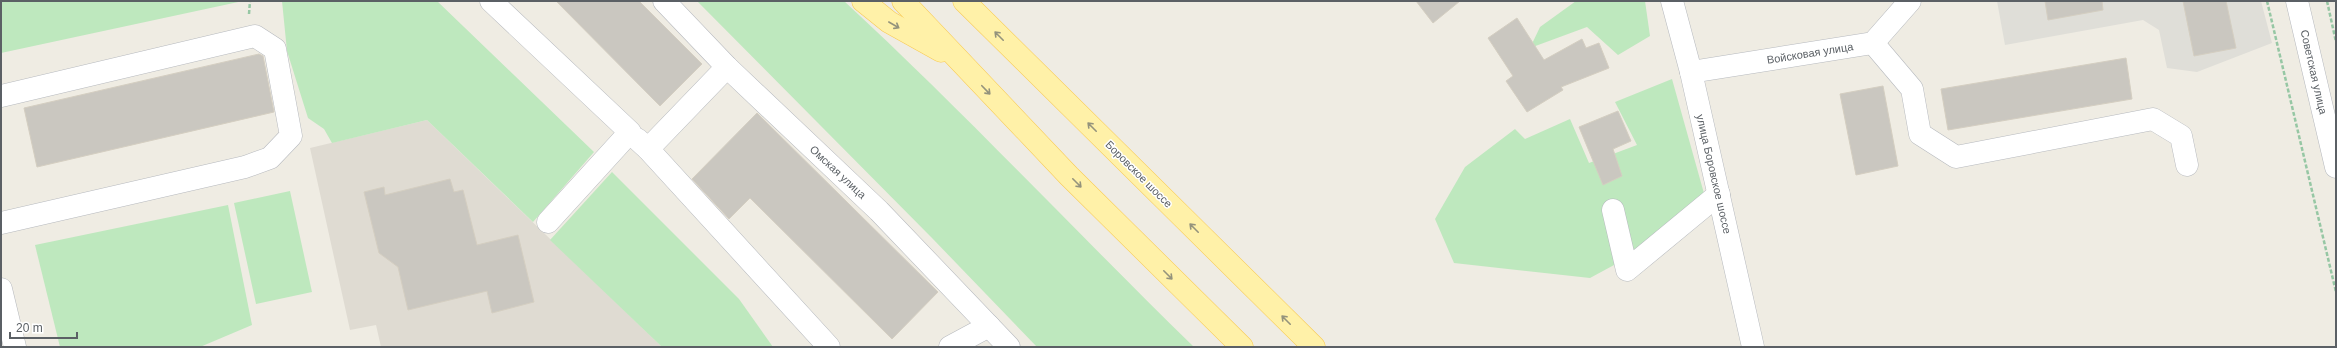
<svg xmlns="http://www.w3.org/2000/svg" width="2337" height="348" viewBox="0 0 2337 348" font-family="Helvetica,sans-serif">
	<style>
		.industrial { fill: #dfded8 }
		.education { fill: #dfdbd2 }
		.green { fill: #bee8be }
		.building { fill: #cac7c0; stroke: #d4cec1 }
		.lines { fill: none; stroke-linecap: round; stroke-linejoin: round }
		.minor-casing { stroke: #b6b9be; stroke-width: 23 }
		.major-casing { stroke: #f9ca53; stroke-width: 23 }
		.path { stroke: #96c7a4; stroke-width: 2.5; stroke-dasharray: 4 2; stroke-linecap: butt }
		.minor { stroke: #fff; stroke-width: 22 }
		.major { stroke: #fff1a8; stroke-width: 22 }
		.oneway { stroke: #94937c }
		.labels { text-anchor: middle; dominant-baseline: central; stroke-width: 3; stroke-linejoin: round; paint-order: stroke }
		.street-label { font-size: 11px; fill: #5b6065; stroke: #fff }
	</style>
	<rect width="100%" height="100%" fill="#efece3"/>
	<path class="industrial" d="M1997 1H2261L2272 43 2197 72 2167 68 2159 30 2143 20 2005 45Z"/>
	<path class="education" d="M427 120 662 347H381L376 325 350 330 310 148Z"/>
	<g class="green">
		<path d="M1 1H243L1 53Z"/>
		<path d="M282 1H437L594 152 533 222 427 120 332 143 324 129 308 118 287 51Z"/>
		<path d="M697 1H844C964 112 1076 232 1194 347H1037L932 238Z"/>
		<path d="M1576 1H1645L1650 36 1618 55 1587 27 1530 48 1540 27Z"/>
		<path d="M1672 79 1705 197 1627 258 1590 278 1454 263 1435 219 1465 167 1515 129 1525 139 1570 119 1589 163 1637 145 1615 102Z"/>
		<path d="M612 172 739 299 773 347H662L550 240Z"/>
		<path d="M290 191 312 292 256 304 234 203Z"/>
		<path d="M228 205 252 325 200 347H60L35 245Z"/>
	</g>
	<g class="building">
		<path d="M556 1H639L702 64 660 106Z"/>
		<path d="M1416 1H1460L1433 23Z"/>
		<path d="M2045 1H2102L2103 10 2048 20Z"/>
		<path d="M2183 1H2226L2236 48 2194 56Z"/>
		<path d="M1517 18 1544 60 1582 39 1586 48 1599 43 1609 68 1561 87 1563 90 1527 112 1506 81 1513 76 1488 38Z"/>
		<path d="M259 54 263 56 274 112 37 167 24 108Z"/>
		<path d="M2126 58 2132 99 1948 130 1941 89Z"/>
		<path d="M1883 86 1898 166 1856 175 1840 94Z"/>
		<path d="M1618 111 1631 141 1613 149 1622 176 1603 185 1579 127Z"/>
		<path d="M757 113 938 292 892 339 750 198 729 219 692 179Z"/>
		<path d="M450 179 454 192 463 190 477 245 518 235 534 302 492 313 487 291 408 310 398 267 379 253 364 192 384 187 385 195Z"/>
	</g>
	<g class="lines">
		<defs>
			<g id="minor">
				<path d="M491 1 630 132 548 222"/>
				<path d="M664 1 727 67 879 211 1009 347"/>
				<path d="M1672 1 1691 72 1753 347"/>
				<path d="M2297 1 2336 167"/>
				<path d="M1873 43 1912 89 1920 134 1956 157 2153 119 2181 136 2187 165"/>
				<path d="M1691 72 1873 43 1910 1"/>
				<path d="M1 96 255 36 275 49 291 136 270 158 245 167 1 223"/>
				<path d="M637 139 648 149 727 67"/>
				<path d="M648 149 829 347"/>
				<path d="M1613 210 1627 270 1719 194"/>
				<path d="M1 289 15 347"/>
				<path d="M950 347 989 326"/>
			</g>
			<g id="major">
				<path d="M863 1 889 22 941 51"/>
				<path d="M903 1 1069 176 1242 347"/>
				<path d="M964 1 1314 347"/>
			</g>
		</defs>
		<use href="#minor" class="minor-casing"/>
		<use href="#major" class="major-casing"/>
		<g class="path">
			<path d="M2267 1 2336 292"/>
			<path d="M2327 1 2336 42"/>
			<path d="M249 14 250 1"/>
		</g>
		<use href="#minor" class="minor"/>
		<use href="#major" class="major"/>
	</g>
	<defs><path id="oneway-shaft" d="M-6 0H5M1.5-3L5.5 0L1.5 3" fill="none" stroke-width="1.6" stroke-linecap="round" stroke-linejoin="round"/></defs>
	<g class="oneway">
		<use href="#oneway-shaft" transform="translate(894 25) rotate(30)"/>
		<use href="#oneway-shaft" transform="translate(999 36) rotate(-135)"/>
		<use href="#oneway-shaft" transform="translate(986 90) rotate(46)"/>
		<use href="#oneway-shaft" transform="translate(1092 127) rotate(-135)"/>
		<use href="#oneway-shaft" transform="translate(1077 183) rotate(45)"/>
		<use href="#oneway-shaft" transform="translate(1194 228) rotate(-135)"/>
		<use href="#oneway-shaft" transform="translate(1168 275) rotate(45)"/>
		<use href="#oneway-shaft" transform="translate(1286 320) rotate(-135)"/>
	</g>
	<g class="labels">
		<g class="street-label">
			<text transform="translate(1810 53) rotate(-9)">Войсковая улица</text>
			<text transform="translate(2314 72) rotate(77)">Советская улица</text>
			<text transform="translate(838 172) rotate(43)">Омская улица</text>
			<text transform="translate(1139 174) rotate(45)">Боровское шоссе</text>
			<text transform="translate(1714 174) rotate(77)">улица Боровское шоссе</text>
		</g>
	</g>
	<rect width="2337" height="348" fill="none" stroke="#5b6065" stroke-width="4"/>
	<path d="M10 332v6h67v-6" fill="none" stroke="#5b6065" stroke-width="2"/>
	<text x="16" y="332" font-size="12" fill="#5b6065" stroke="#ffffff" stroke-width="3" paint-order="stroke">20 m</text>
</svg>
